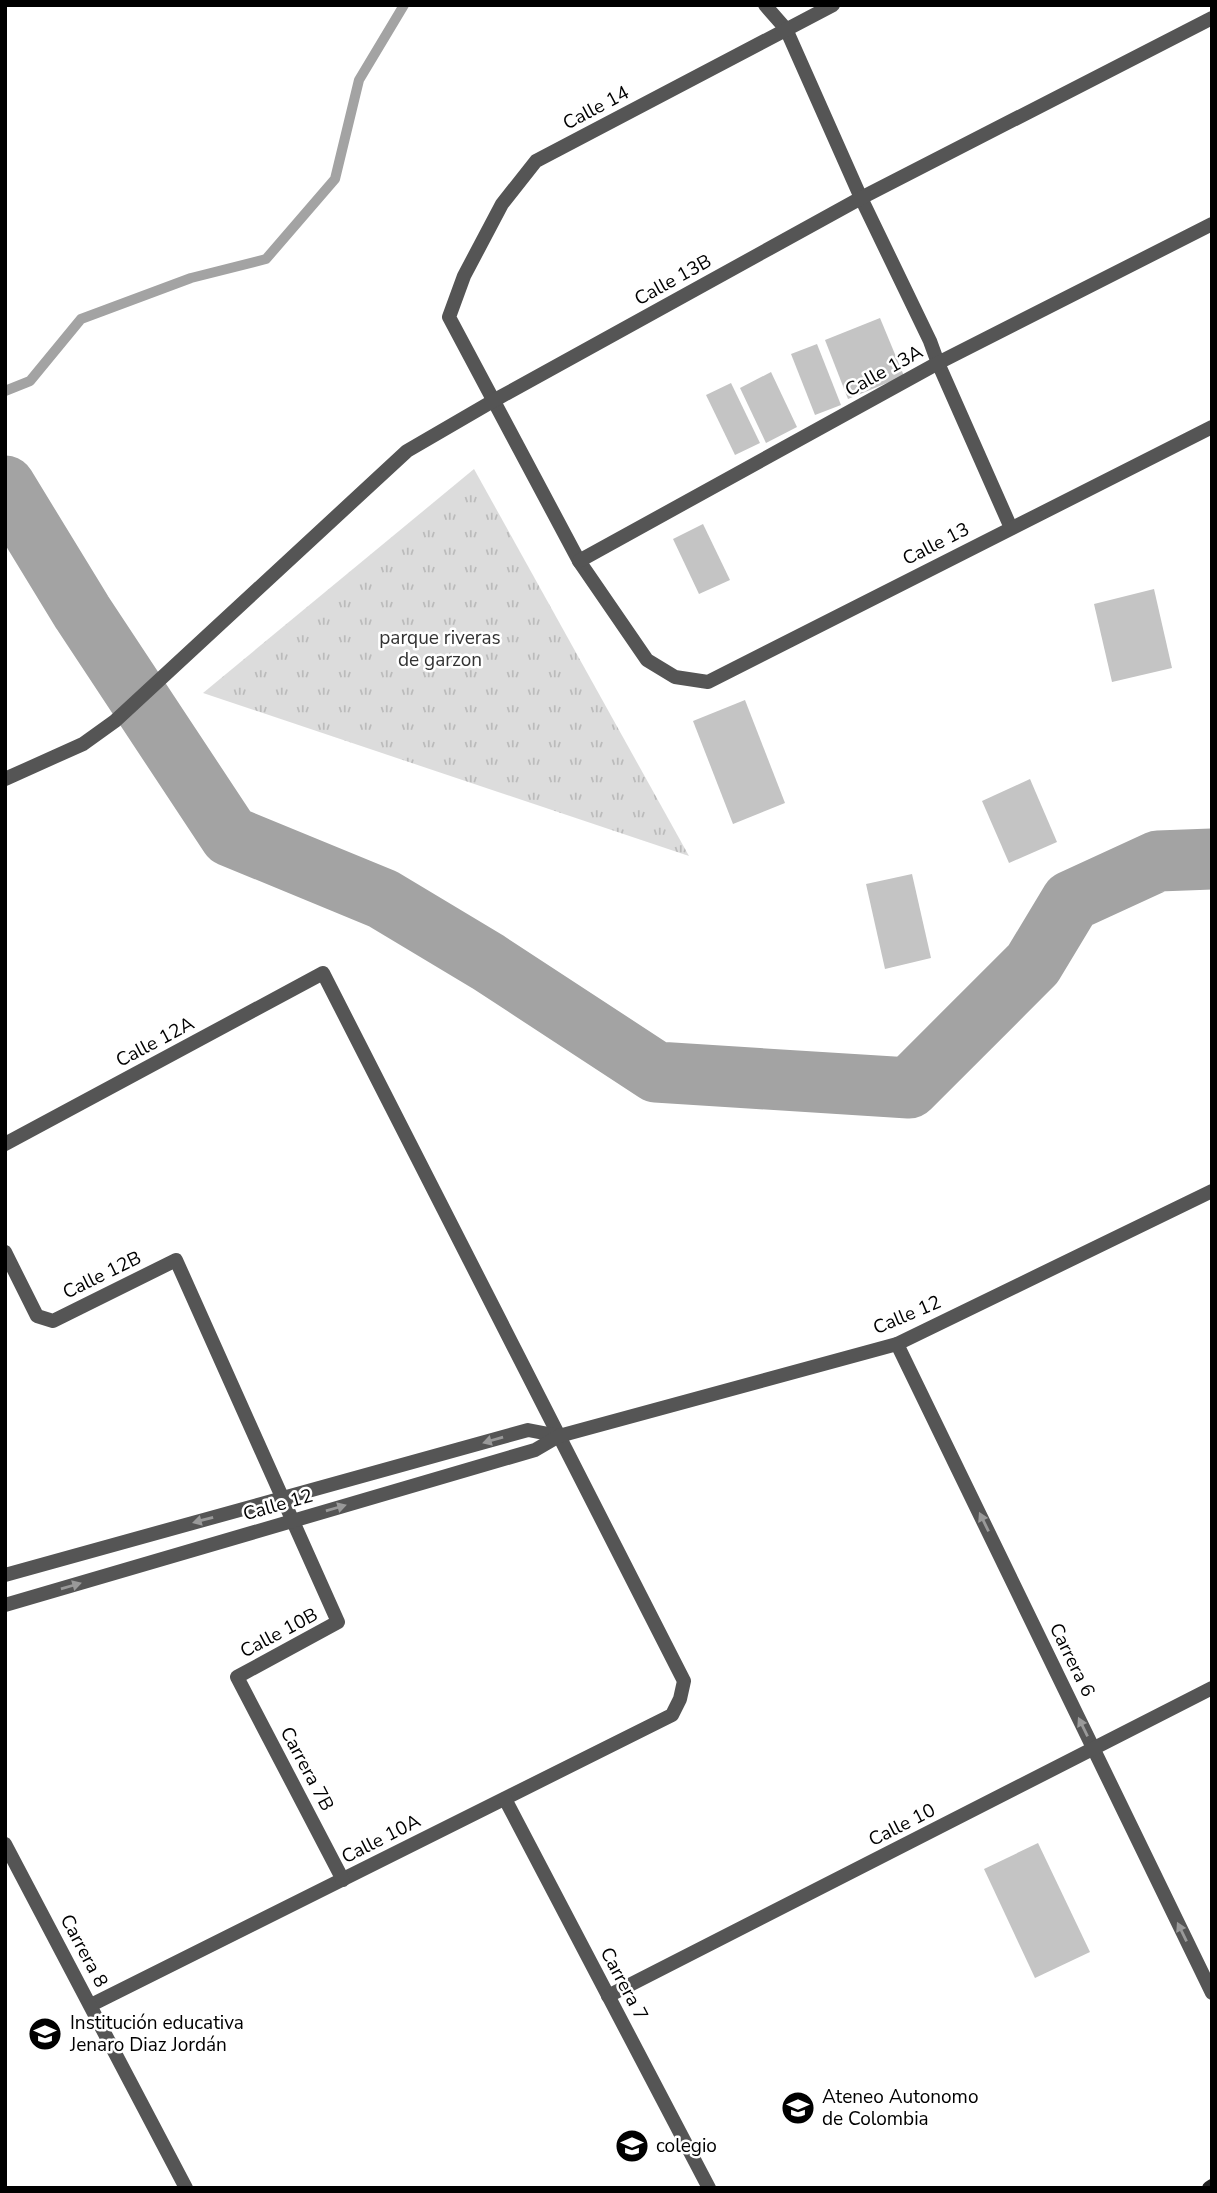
<svg xmlns="http://www.w3.org/2000/svg" width="1217" height="2193" viewBox="0 0 1217 2193" font-family="'Nunito Sans',sans-serif">
	<style>
		.park { fill: url(#park-tufts) }
		.lines { fill: none; stroke-linecap: round; stroke-linejoin: round }
		.stream { stroke: #a3a3a3; stroke-width: 10 }
		.river { stroke: #a3a3a3; stroke-width: 61 }
		.building { fill: #c4c4c4 }
		.minor { stroke: #555; stroke-width: 14 }
		.tertiary { stroke: #555; stroke-width: 14 }
		.secondary { stroke: #222; stroke-width: 14 }
		.oneway { fill: #999 }
		.labels { text-anchor: middle; dominant-baseline: central; stroke-width: 5; stroke-linejoin: round; paint-order: stroke }
		.street-label { font-size: 19px; fill: #000; stroke: #fff }
		.park-label { font-size: 19px; fill: #333; stroke: #fff }
		.poi-label { font-size: 19px; fill: #000; stroke: #fff; text-anchor: start }
	</style>
	<defs>
		<pattern id="park-tufts" width="24" height="20" patternUnits="userSpaceOnUse" patternTransform="scale(1.75)"><rect width="24" height="20" fill="#dcdcdc"/><path d="M3 7l-1-3M5 7V3M7 7l1-3M15 17l-1-3M17 17v-4M19 17l1-3" fill="none" stroke="#bbb"/></pattern>
	</defs>
	<rect width="100%" height="100%" fill="#fff"/>
	<path class="park" d="M474 469 689 856 203 693Z"/>
	<g class="lines">
		<path class="stream" d="M5 391 30 381 81 319 191 278 266 259 335 179 359 80 404 5"/>
		<path class="river" d="M5 486 82 612 230 836 383 899 488 962 656 1072 909 1088 1033 964 1071 901 1158 861 1212 859"/>
	</g>
	<g class="building">
		<path d="M880 318 904 376 848 399 825 340Z"/>
		<path d="M817 344 841 405 815 415 791 354Z"/>
		<path d="M771 372 797 427 766 443 740 388Z"/>
		<path d="M731 383 760 443 735 455 706 395Z"/>
		<path d="M703 524 730 580 699 594 673 539Z"/>
		<path d="M1154 589 1172 668 1112 682 1094 604Z"/>
		<path d="M745 700 785 803 733 824 693 721Z"/>
		<path d="M1030 779 1057 842 1009 863 982 801Z"/>
		<path d="M912 874 931 958 885 969 866 884Z"/>
		<path d="M1038 1843 1090 1952 1035 1978 984 1869Z"/>
	</g>
	<g class="lines">
		<g class="minor">
			<path d="M765 5 786 29 861 198 930 341 938 363 1011 528"/>
			<path d="M833 5 536 161 502 204 464 276 449 317 579 561 647 660 675 677 708 682 1212 427"/>
			<path d="M579 561 938 363 1212 224"/>
			<path d="M5 779 83 744 115 721 407 451 493 401 861 198 1212 18"/>
			<path d="M5 1144 323 973 684 1681 680 1699 672 1715 91 2005"/>
			<path d="M5 1252 37 1316 53 1321 176 1260 338 1622 237 1677 343 1880"/>
			<path d="M897 1344 1212 1993"/>
			<path d="M505 1799 709 2188"/>
			<path d="M5 1844 186 2188"/>
			<path d="M608 1996 1212 1688"/>
		</g>
		<g class="tertiary">
			<path d="M5 1575 528 1430 559 1436"/>
			<path d="M5 1605 535 1450 559 1436 897 1344 1212 1191"/>
		</g>
		<path class="secondary" d="M1209 2188 1212 2186"/>
	</g>
	<defs><path id="oneway-solid" d="M-6-.8H1V-3.2L6.5 0L1 3.2V.8H-6Z" transform="scale(1.75)"/></defs>
	<g class="oneway">
		<use href="#oneway-solid" transform="translate(493 1440) rotate(164)"/>
		<use href="#oneway-solid" transform="translate(336 1508) rotate(-16)"/>
		<use href="#oneway-solid" transform="translate(203 1520) rotate(165)"/>
		<use href="#oneway-solid" transform="translate(984 1522) rotate(-116)"/>
		<use href="#oneway-solid" transform="translate(71 1586) rotate(-16)"/>
		<use href="#oneway-solid" transform="translate(1083 1727) rotate(-116)"/>
		<use href="#oneway-solid" transform="translate(1182 1932) rotate(-116)"/>
	</g>
	<defs>
		<symbol id="school-disc" viewBox="-11 -11 22 22"><circle r="9.5" fill="#000" stroke="#fff"/><path d="M0-5L7-2L0 1L-7-2ZM-4 1L0 2.5L4 1V4Q0 6-4 4Z" fill="#fff"/></symbol>
	</defs>
	<g fill-rule="evenodd">
		<use href="#school-disc" x="26" y="2015" width="38" height="38"/>
		<use href="#school-disc" x="779" y="2089" width="38" height="38"/>
		<use href="#school-disc" x="613" y="2127" width="38" height="38"/>
	</g>
	<g class="labels">
		<g class="street-label">
			<text transform="translate(596 108) rotate(-28)">Calle 14</text>
			<text transform="translate(673 280) rotate(-29)">Calle 13B</text>
			<text transform="translate(884 371) rotate(-29)">Calle 13A</text>
			<text transform="translate(936 544) rotate(-27)">Calle 13</text>
			<text transform="translate(155 1042) rotate(-28)">Calle 12A</text>
			<text transform="translate(102 1275) rotate(-26)">Calle 12B</text>
			<text transform="translate(907 1315) rotate(-23)">Calle 12</text>
			<text transform="translate(278 1505) rotate(-16)">Calle 12</text>
			<text transform="translate(279 1633) rotate(-28)">Calle 10B</text>
			<text transform="translate(1072 1660) rotate(64)">Carrera 6</text>
			<text transform="translate(307 1769) rotate(62)">Carrera 7B</text>
			<text transform="translate(902 1825) rotate(-27)">Calle 10</text>
			<text transform="translate(381 1839) rotate(-27)">Calle 10A</text>
			<text transform="translate(84 1951) rotate(62)">Carrera 8</text>
			<text transform="translate(624 1984) rotate(62)">Carrera 7</text>
		</g>
		<g class="park-label">
			<text x="440" y="638">parque riveras<tspan x="440" dy="22">de garzon</tspan></text>
		</g>
		<g class="poi-label">
			<text x="70" y="2023">Institución educativa<tspan x="70" dy="22">Jenaro Diaz Jordán</tspan></text>
			<text x="822" y="2097">Ateneo Autonomo<tspan x="822" dy="22">de Colombia</tspan></text>
			<text x="656" y="2146">colegio</text>
		</g>
	</g>
	<rect width="1217" height="2193" fill="none" stroke="#000000" stroke-width="14"/>
</svg>
